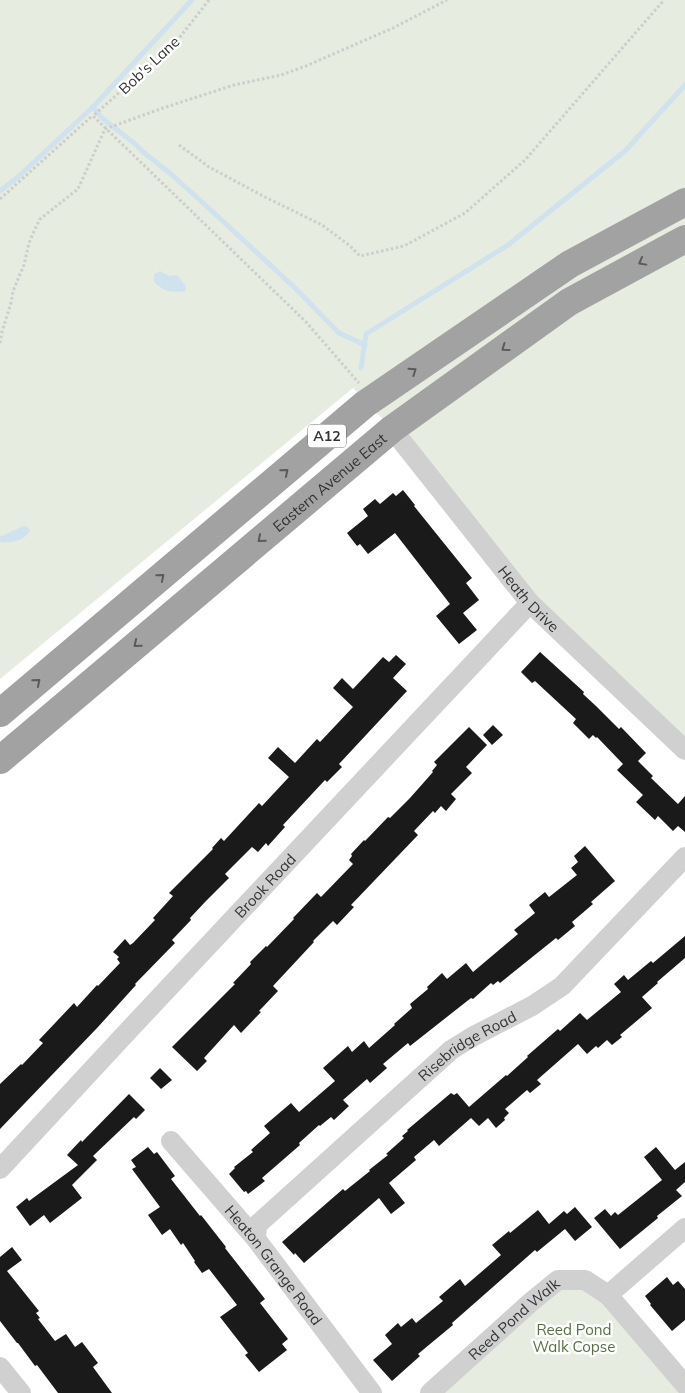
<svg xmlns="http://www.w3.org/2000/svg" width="685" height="1393" viewBox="0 0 685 1393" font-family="Mulish,sans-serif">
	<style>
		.green { fill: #e6ecdf }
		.water { fill: #cfe2ee }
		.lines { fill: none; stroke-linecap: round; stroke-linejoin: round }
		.stream { stroke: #cfe2ee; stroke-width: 5 }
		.building { fill: #1a1a1a }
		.path { stroke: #cdcdcd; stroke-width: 3; stroke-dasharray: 2.5 2.5; stroke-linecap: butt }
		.minor { stroke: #d0d0d0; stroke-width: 20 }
		.trunk { stroke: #a2a2a2; stroke-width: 28 }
		.oneway { stroke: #5a5a5a }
		.labels { text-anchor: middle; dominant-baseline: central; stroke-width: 5; stroke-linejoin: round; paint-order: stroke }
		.shield { fill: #fff; stroke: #707070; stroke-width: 1 }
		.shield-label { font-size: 14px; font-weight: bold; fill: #333 }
		.street-label { font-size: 15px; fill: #333; stroke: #fff }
		.park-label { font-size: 15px; fill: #56703f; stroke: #fff }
	</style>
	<rect width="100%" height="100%" fill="#fff"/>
	<g class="green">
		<path d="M0 0H685V750L530 603 392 429 353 388 0 679Z"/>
		<path d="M585 1280 685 1393H430L531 1302Z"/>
	</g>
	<g class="water">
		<path d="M160 271 169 276 177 275 185 285 186 291C171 293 165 292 154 282V274Z"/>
		<path d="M23 526 27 527 30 530C24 542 11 543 0 542V537Z"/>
	</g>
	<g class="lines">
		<g class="stream">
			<path d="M192 0 93 107 102 118 134 143 142 151 171 174 213 212 294 287 339 333 365 345"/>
			<path d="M0 191 18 177 93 107"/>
			<path d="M361 368 366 334 508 245 625 151 685 85"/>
		</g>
	</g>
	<g class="building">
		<path d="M403 490 415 505 414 506 472 578 466 583 479 600 463 613 477 630 459 644 436 616 450 604 395 533 368 554 360 544 357 546 347 533 368 516 363 509 375 499 380 504 393 493 396 496Z"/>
		<path d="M540 652 584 692 583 694 596 706 619 729 621 727 646 753 638 761 653 776 651 778 678 804 685 796V832L678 826 673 831 658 816 655 820 636 802 643 795 617 770 623 764 597 737 596 738 593 735 589 739 573 723 576 719 535 681 532 683 521 672Z"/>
		<path d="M396 655 406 664 393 678 407 691 339 764 342 767 327 782 325 780 283 825 285 827 268 846 266 843 258 852 252 847 225 874 229 878 206 901 190 918 191 920 172 940 175 943 135 984 136 985 98 1027 0 1129V1084L21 1064 22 1065 43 1043 39 1040 74 1003 77 1007 97 985 98 986 120 963 117 959 119 957 113 952 125 939 130 945 133 943 155 920 153 918 173 896 169 893 213 849 212 848 221 838 224 841 259 803 262 806 289 777 268 758 278 747 295 763 317 739 320 742 353 707 333 688 342 678 353 689 383 657 389 662Z"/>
		<path d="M493 725 503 735 492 745 483 735Z"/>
		<path d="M469 727 487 745 466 767 472 773 451 794 456 799 446 811 441 806 435 813 433 811 414 831 418 835 351 905 354 907 337 925 333 921 313 941 314 942 273 986 278 991 259 1011 261 1012 241 1033 234 1025 204 1058 207 1061 197 1071 172 1047 235 984 233 983 251 964 250 962 266 946 267 947 294 919 293 918 317 893 321 897 353 864 349 860 352 856 351 854 364 840 365 841 388 817 390 818 410 798 433 772 432 771 437 765 434 762Z"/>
		<path d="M585 846 615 881 591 902 593 904 572 922 575 926 558 940 556 938 500 983 498 981 493 985 491 983 473 999 471 998 410 1046 408 1043 383 1064 387 1068 370 1083 367 1079 343 1100 349 1106 334 1120 331 1117 320 1126 319 1125 299 1143 300 1145 262 1178 265 1181 248 1194 246 1191 244 1192 229 1174 235 1168 234 1167 253 1152 251 1150 270 1133 264 1126 291 1103 299 1112 335 1081 323 1068 348 1046 352 1052 364 1041 369 1048 395 1025 394 1024 412 1008 410 1004 428 989 427 987 442 973 447 979 466 963 473 972 518 934 514 930 535 913 529 905 545 892 549 897 577 875 571 868 578 862 574 856Z"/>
		<path d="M685 936V958L657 982 658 983 642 997 652 1008 620 1035 622 1037 612 1045 607 1040 598 1048 596 1046 587 1054 578 1044 537 1080 541 1084 530 1093 527 1090 505 1109 509 1113 504 1118 505 1120 496 1128 488 1118 479 1126 471 1118 439 1146 434 1140 414 1157 416 1160 389 1183 405 1203 391 1214 379 1198 304 1263 295 1253 294 1255 282 1242 343 1189 345 1191 370 1171 369 1170 388 1155 386 1154 404 1138 402 1136 408 1131 407 1130 451 1093 454 1095 457 1093 469 1107 506 1075 507 1076 528 1057 527 1056 558 1029 560 1031 580 1013 587 1020 621 992 614 984 624 975 628 980 651 961 653 963Z"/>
		<path d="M160 1068 172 1080 161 1089 150 1078Z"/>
		<path d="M129 1094 145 1110 136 1119 134 1117 93 1156 97 1160 72 1185 82 1198 50 1223 44 1215 30 1226 16 1207 27 1198 29 1201 78 1165 67 1155 81 1140 82 1142Z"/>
		<path d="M148 1147 154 1154 157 1152 175 1176 171 1179 200 1216 201 1215 226 1247 225 1248 265 1299 260 1303 288 1339 282 1344 287 1350 259 1372 245 1355 248 1353 220 1317 237 1305 209 1269 202 1273 194 1262 195 1261 183 1243 181 1245 170 1229 162 1235 148 1215 160 1207 132 1169 136 1167 131 1160Z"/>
		<path d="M656 1147 675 1170 685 1162V1182L676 1190 682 1196 657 1216 658 1218 620 1249 594 1218 605 1209 611 1216 615 1212 618 1215 662 1180 644 1157Z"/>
		<path d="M575 1207 592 1227 575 1241 565 1229 537 1252 535 1250 452 1323 453 1325 418 1354 420 1356 392 1381 373 1360 392 1344 385 1335 398 1323 401 1327 412 1318 416 1323 443 1301 439 1297 460 1279 465 1286 501 1255 492 1245 509 1231 510 1233 538 1210 549 1224 564 1211 567 1214Z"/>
		<path d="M12 1247 22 1260 7 1271 39 1311 36 1313 40 1318 38 1319 55 1341 66 1334 75 1347 82 1342 98 1363 93 1367 112 1393H58L37 1365 35 1366 18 1343H17L0 1321V1257Z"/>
		<path d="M667 1277 673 1285 678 1281 685 1289V1320L672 1331 650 1305 651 1304 645 1296Z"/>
	</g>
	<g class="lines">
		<g class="path">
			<path d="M209 0 176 42 93 116 306 322 359 383"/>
			<path d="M179 145 209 167 265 197 322 225 349 245 360 256 404 246 465 213 525 160 664 0"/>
			<path d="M0 199 92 116"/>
			<path d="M0 343 2 332 11 303 13 291 24 265 29 243 35 229 40 219 78 189 105 129 163 108 234 85 281 75 306 66 393 28 447 0"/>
		</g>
		<g class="minor">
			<path id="s1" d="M392 429 530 603 685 750"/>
			<path id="s2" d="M171 1141 256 1239 372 1393"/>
			<path id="s3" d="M0 1169 128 1031 530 603"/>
			<path id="s4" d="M256 1239 257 1225 451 1050 472 1037 532 1006 562 986 685 857"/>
			<path d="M608 1295 685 1385"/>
			<path d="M0 1367 21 1393"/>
			<path id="s5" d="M430 1393 531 1302 558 1280H585L608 1295 685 1228"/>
		</g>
		<g class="trunk">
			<path d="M0 713 365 404 570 264 685 202"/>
			<path id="s6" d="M0 760 392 429 569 302 685 239"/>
		</g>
	</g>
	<defs><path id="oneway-chevron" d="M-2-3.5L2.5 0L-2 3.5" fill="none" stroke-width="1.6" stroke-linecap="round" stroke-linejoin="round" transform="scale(1.25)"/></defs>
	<g class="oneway">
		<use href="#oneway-chevron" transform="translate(642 262) rotate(151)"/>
		<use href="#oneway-chevron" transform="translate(505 348) rotate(144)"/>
		<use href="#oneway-chevron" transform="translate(413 371) rotate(-34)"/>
		<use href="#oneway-chevron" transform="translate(285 472) rotate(-40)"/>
		<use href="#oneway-chevron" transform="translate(261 539) rotate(140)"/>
		<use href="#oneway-chevron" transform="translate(161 577) rotate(-40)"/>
		<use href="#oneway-chevron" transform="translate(137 644) rotate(140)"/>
		<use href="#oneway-chevron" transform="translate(37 682) rotate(-40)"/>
	</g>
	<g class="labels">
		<rect class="shield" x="308" y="424.5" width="38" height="23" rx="4"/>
		<g class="shield-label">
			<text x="327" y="436">A12</text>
		</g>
		<g class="street-label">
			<text transform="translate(149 65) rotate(-43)">Bob's Lane</text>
			<text stroke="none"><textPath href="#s6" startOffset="431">Eastern Avenue East</textPath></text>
			<text stroke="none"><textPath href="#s1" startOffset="218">Heath Drive</textPath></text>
			<text stroke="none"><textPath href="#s3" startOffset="388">Brook Road</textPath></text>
			<text stroke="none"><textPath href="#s4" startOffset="291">Risebridge Road</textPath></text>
			<text stroke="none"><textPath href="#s2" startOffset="161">Heaton Grange Road</textPath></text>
			<text stroke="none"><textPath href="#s5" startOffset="112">Reed Pond Walk</textPath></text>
		</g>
		<g class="park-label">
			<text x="574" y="1329">Reed Pond<tspan x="574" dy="17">Walk Copse</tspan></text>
		</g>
	</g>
</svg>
